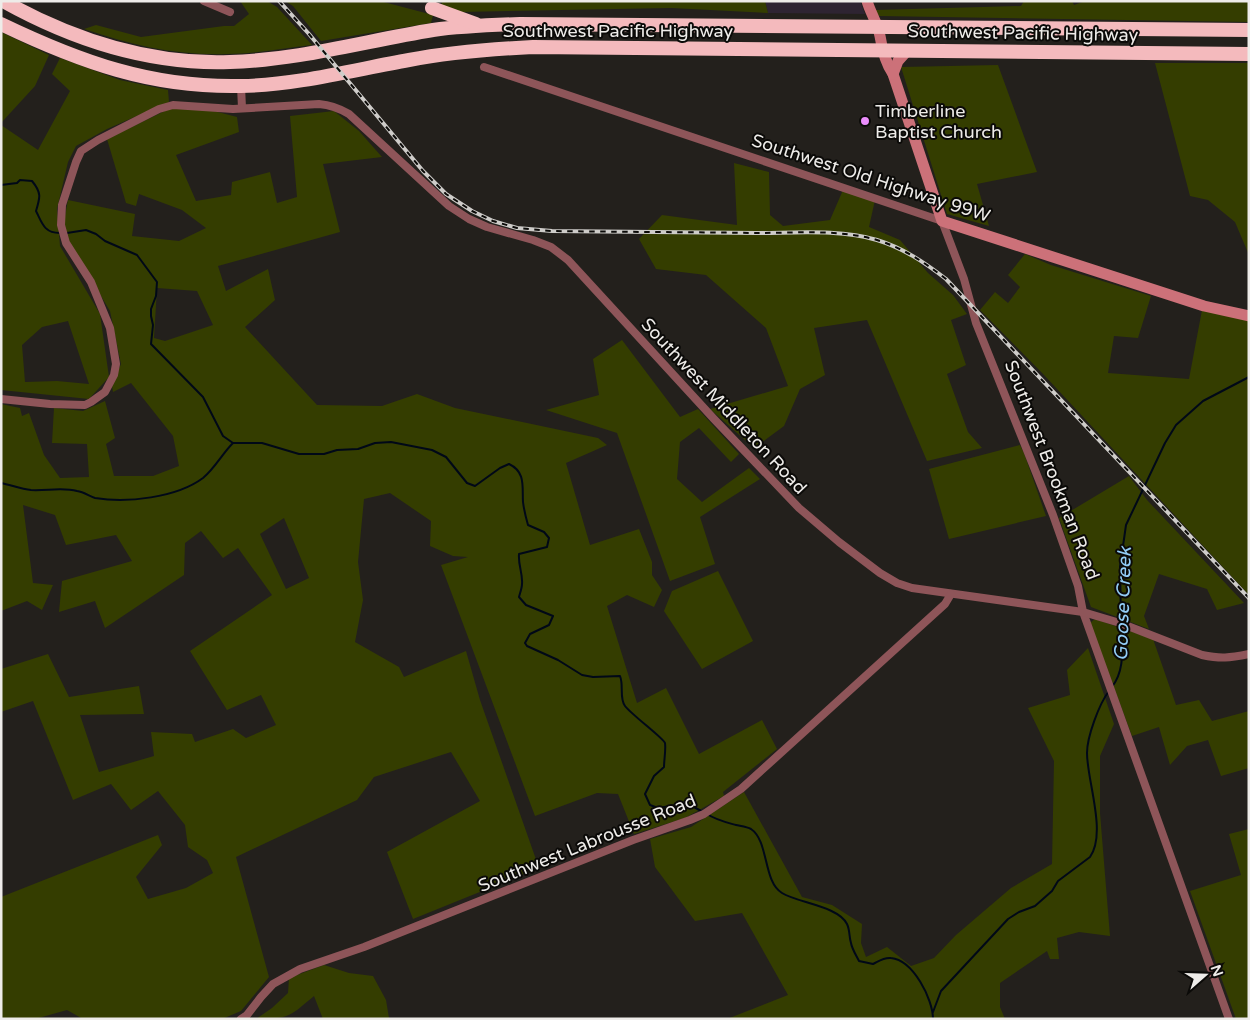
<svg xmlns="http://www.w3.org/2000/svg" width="1250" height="1020" viewBox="0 0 1250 1020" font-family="'Varela Round',sans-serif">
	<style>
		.commercial { fill: #2e2432 }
		.green { fill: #343d00; fill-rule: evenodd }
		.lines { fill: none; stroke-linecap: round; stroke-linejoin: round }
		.stream { stroke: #000817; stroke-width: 2 }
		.street { stroke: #8e5559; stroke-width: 8 }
		.secondary { stroke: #cc7179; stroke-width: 11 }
		.highway { stroke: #f4babd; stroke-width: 14 }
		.rail-casing { stroke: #ceccc9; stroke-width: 4 }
		.rail { stroke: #0b0a08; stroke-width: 2; stroke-dasharray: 5.5; stroke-linecap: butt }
		.poi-dot { fill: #eb8dfb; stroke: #0b0a08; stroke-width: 2 }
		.labels { text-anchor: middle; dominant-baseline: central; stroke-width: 4; stroke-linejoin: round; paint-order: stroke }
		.street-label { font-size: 18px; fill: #eeece9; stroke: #0b0a08 }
		.poi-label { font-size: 18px; fill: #eeece9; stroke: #0b0a08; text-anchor: start }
		.water-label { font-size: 19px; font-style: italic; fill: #93cdf6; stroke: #0b0a08 }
	</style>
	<rect width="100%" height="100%" fill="#23201c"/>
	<path class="commercial" d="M765 1H860L865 14 768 13Z"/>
	<g class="green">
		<path d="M240 1H267L277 7 312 45C284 48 256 54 228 54 177 56 132 45 84 29L96 25 141 37 224 26H234L249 14Z"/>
		<path d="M285 1H380L433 15 431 23 321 41 293 6Z"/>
		<path d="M442 1H765L768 13 671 8 460 12 441 7Z"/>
		<path d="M1024 1H1072L1074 5 1085 1H1249V22L879 16 875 10 1021 6Z"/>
		<path d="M1 32 49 55 35 86 1 123Z"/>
		<path d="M60 58 120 80 168 90 169 102 107 129 76 146 68 162 57 209 60 246 100 314 109 377 89 399 1 390V125L38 150 70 91 52 74ZM68 321 89 384 57 381 25 382 22 345 42 327Z"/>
		<path d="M1155 63H1249V255L1235 222 1208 200 1190 196Z"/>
		<path d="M998 65 1037 172 977 184 989 226 947 214 901 67Z"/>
		<path d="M173 107 206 109 237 117 239 132 176 155 196 201 231 195 232 182 270 172 277 203 297 197 290 116 334 111 359 131 382 157 323 164 340 232 218 266 226 291 268 269 275 300 245 327 317 405 382 406 417 394 455 408 598 438 607 445 566 463 590 545 639 529 652 562V575L662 590 654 607 627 595 607 606 637 703 666 688 699 754 762 720 777 749 723 792 724 796 685 818 634 834 618 794 597 793 535 816 441 565 468 557 453 556 430 546 431 521 390 493 364 499 358 562 363 600 355 642 399 667 404 677 466 651 480 700 539 868 413 919 387 852 480 801 451 752 374 777 357 800 236 857 269 977 241 1011 222 1019H83L67 1010 35 1019H1V897L158 835 162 845 136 877 148 899 186 888 213 873 207 860 188 847 185 825 158 791 131 810 111 784 73 800 33 701 1 712V669L48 654 69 697 139 686 144 714 80 715 99 772 154 756 151 732 192 734 195 742 233 729 246 738 276 725 261 695 227 710 190 651 272 595 238 548 223 558 201 531 185 543 184 575 105 628 95 601 59 612 62 581 132 561 116 535 66 545 55 515 23 505 33 583 53 585 42 610 27 601 1 611V404L20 408 22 416 29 413 44 455 60 478 89 477 87 444 52 443 54 408 83 411 105 401 115 438 106 444 114 476H153L179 466 173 436 131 383 113 392 112 386 121 364 110 311 68 241 64 221 68 200 135 214 132 236 179 241 206 228 182 210 139 194 136 206 126 203 107 139ZM157 288 197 291 213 325 165 341 154 338ZM284 518 309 578 286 589 260 534Z"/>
		<path d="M734 163 769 172 770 215 783 226 830 220 843 190 875 200 869 227 900 240 928 273 953 295 967 314 951 320 966 365 947 374 968 432 982 448 927 461 867 320 814 328 825 375 800 389 784 426 754 448 710 409 788 386 766 328 706 275 656 269 639 239 662 215 737 225Z"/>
		<path d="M1025 254 1051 265 1151 296 1138 338 1114 336 1108 373 1189 379 1202 310 1249 321V595L1044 375 980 310 995 292 1008 303 1020 287 1008 275Z"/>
		<path d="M622 340 680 417 698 409 739 454 731 462 699 428 680 442 677 479 702 502 749 468 760 479 700 517 715 564 670 581 617 433 546 410 599 395 593 359Z"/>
		<path d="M1020 445 1024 453 1046 516 949 539 929 469Z"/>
		<path d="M1129 476 1147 500 1244 603 1217 610 1207 589 1159 574 1144 616 1149 629 1091 607 1059 518Z"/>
		<path d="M718 571 753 641 702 669 664 611 672 591Z"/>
		<path d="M1095 619 1153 639 1176 705 1199 700 1212 721 1249 711V768L1221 776 1208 740 1187 746 1170 765 1159 727 1132 736 1090 623Z"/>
		<path d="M1088 648 1114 724 1100 756V813L1110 936 1079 932 1057 938 1059 959H1050L1047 951 1000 983V1007L1005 1019H727L788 995 742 913 695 921 655 867 650 839 691 827 744 792 802 897 832 905 862 924 861 943 866 957 887 947 911 966 934 958 956 935 1011 888 1052 864 1054 761 1028 708 1070 695 1067 670Z"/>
		<path d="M1249 829V1019H1236L1190 891 1241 875 1229 834Z"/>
		<path d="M324 965 349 973 373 976 386 1000 389 1018 323 1019 314 996C289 1017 289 1019 256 1019L272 1008 288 993 289 978Z"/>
	</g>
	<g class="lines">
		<g class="stream">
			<path d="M1 185 17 183 20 180 32 181C42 193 40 198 36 211 42 223 44 233 60 233"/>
			<path d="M67 233 86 230 96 234 105 241 137 255 157 282 156 296 151 309V316L153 325 151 344 203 397 223 436 233 443H262L299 454H324L337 450 358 449 375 443 391 442 432 450 446 457 467 483 475 486 500 468 509 464C526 472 522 487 523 502 524 510 526 518 528 525L544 532 549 538 547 547 519 554C518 565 523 574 522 584 522 588 520 593 519 597L526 605 553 616 549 625 530 634 525 643 527 646 558 660 582 675 593 677 620 676C624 686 619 698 625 706 632 715 663 738 665 743 666 750 664 760 664 767L654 776 645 794 650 805 658 808 677 805 692 806 703 812"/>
			<path d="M1 483C11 485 21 489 31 490 46 491 63 487 77 491 84 492 89 496 95 498 127 503 176 498 203 478 215 468 222 454 233 443"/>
			<path d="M1121 620 1120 567 1126 525 1165 443 1176 425 1203 401 1249 377"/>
			<path d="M1112 687C1125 670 1122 649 1122 627"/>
			<path d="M707 814C716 820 725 822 736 825 740 826 747 827 751 829 769 841 763 882 782 893 798 903 838 906 847 924 850 930 849 937 851 943 852 949 856 955 859 961L873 964C879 961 884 957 891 958 913 960 933 999 933 1019"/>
			<path d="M933 1012 941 991 1008 919 1019 912 1035 906 1052 891 1058 881 1090 857C1107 833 1087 781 1087 753 1087 737 1099 704 1109 691"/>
		</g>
		<g class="street">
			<path d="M204 1 230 12"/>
			<path d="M484 67 942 221 964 279 976 323 1053 515 1078 586 1083 612 1229 1019"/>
			<path d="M241 86 242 108"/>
			<path d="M1 399 50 404 85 405 91 402 105 392 114 375 116 364 110 328 91 282 66 243 61 225 62 205 76 162 81 151 98 140 159 109 173 105 233 109 319 104C331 105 339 108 349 114L449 206 469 219 487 227 533 240 551 247 568 260 714 419 799 508 839 542 880 573 897 583 912 588 1083 612 1120 623 1202 655C1221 659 1229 658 1249 654"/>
			<path d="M241 1019 247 1015 261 997 273 984 300 969 364 947 633 840 690 820 704 814 741 789 945 604 951 594"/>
		</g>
		<g class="secondary">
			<path d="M867 1C870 12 878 24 880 36 882 49 885 62 893 74L942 221 1204 306 1249 316"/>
			<path d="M893 74 898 61 907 51"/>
		</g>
		<g class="highway">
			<path d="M3 1C73 40 149 65 230 62 299 60 365 41 433 30 462 26 491 25 520 24L1249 30"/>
			<path d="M432 8 476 24"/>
			<path d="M1 24C80 62 152 88 241 86 297 85 353 70 409 60 450 52 491 49 533 47L1249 54"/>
		</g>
		<defs>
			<path id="rail" d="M279 1 309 34 423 171 446 194 472 211 493 221 517 228 552 231C620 232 688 232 756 233 795 233 840 229 877 240 903 248 924 262 946 279L1249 598"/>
		</defs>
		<use href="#rail" class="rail-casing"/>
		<use href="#rail" class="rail"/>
	</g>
	<circle class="poi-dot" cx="865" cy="121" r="5"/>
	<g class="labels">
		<g class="street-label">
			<text x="618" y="31">Southwest Pacific Highway</text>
			<text transform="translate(1023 33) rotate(1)">Southwest Pacific Highway</text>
			<text transform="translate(871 178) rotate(18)">Southwest Old Highway 99W</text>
			<text transform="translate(724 406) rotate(47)">Southwest Middleton Road</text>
			<text transform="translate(1052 470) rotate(69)">Southwest Brookman Road</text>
			<text transform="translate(587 843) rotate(-22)">Southwest Labrousse Road</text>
		</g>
		<g class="poi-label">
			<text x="875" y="111">Timberline<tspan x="875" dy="21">Baptist Church</tspan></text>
		</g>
		<g class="water-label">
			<text transform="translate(1123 604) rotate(-88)">Goose Creek</text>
		</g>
	</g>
	<rect width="1250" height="1020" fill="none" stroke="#eeece9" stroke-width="5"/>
	<g transform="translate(1205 975) rotate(70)" stroke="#0b0a08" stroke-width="4" paint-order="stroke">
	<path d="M0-4L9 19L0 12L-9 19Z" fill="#eeece9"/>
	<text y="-8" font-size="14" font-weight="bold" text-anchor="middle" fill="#eeece9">N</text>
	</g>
</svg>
